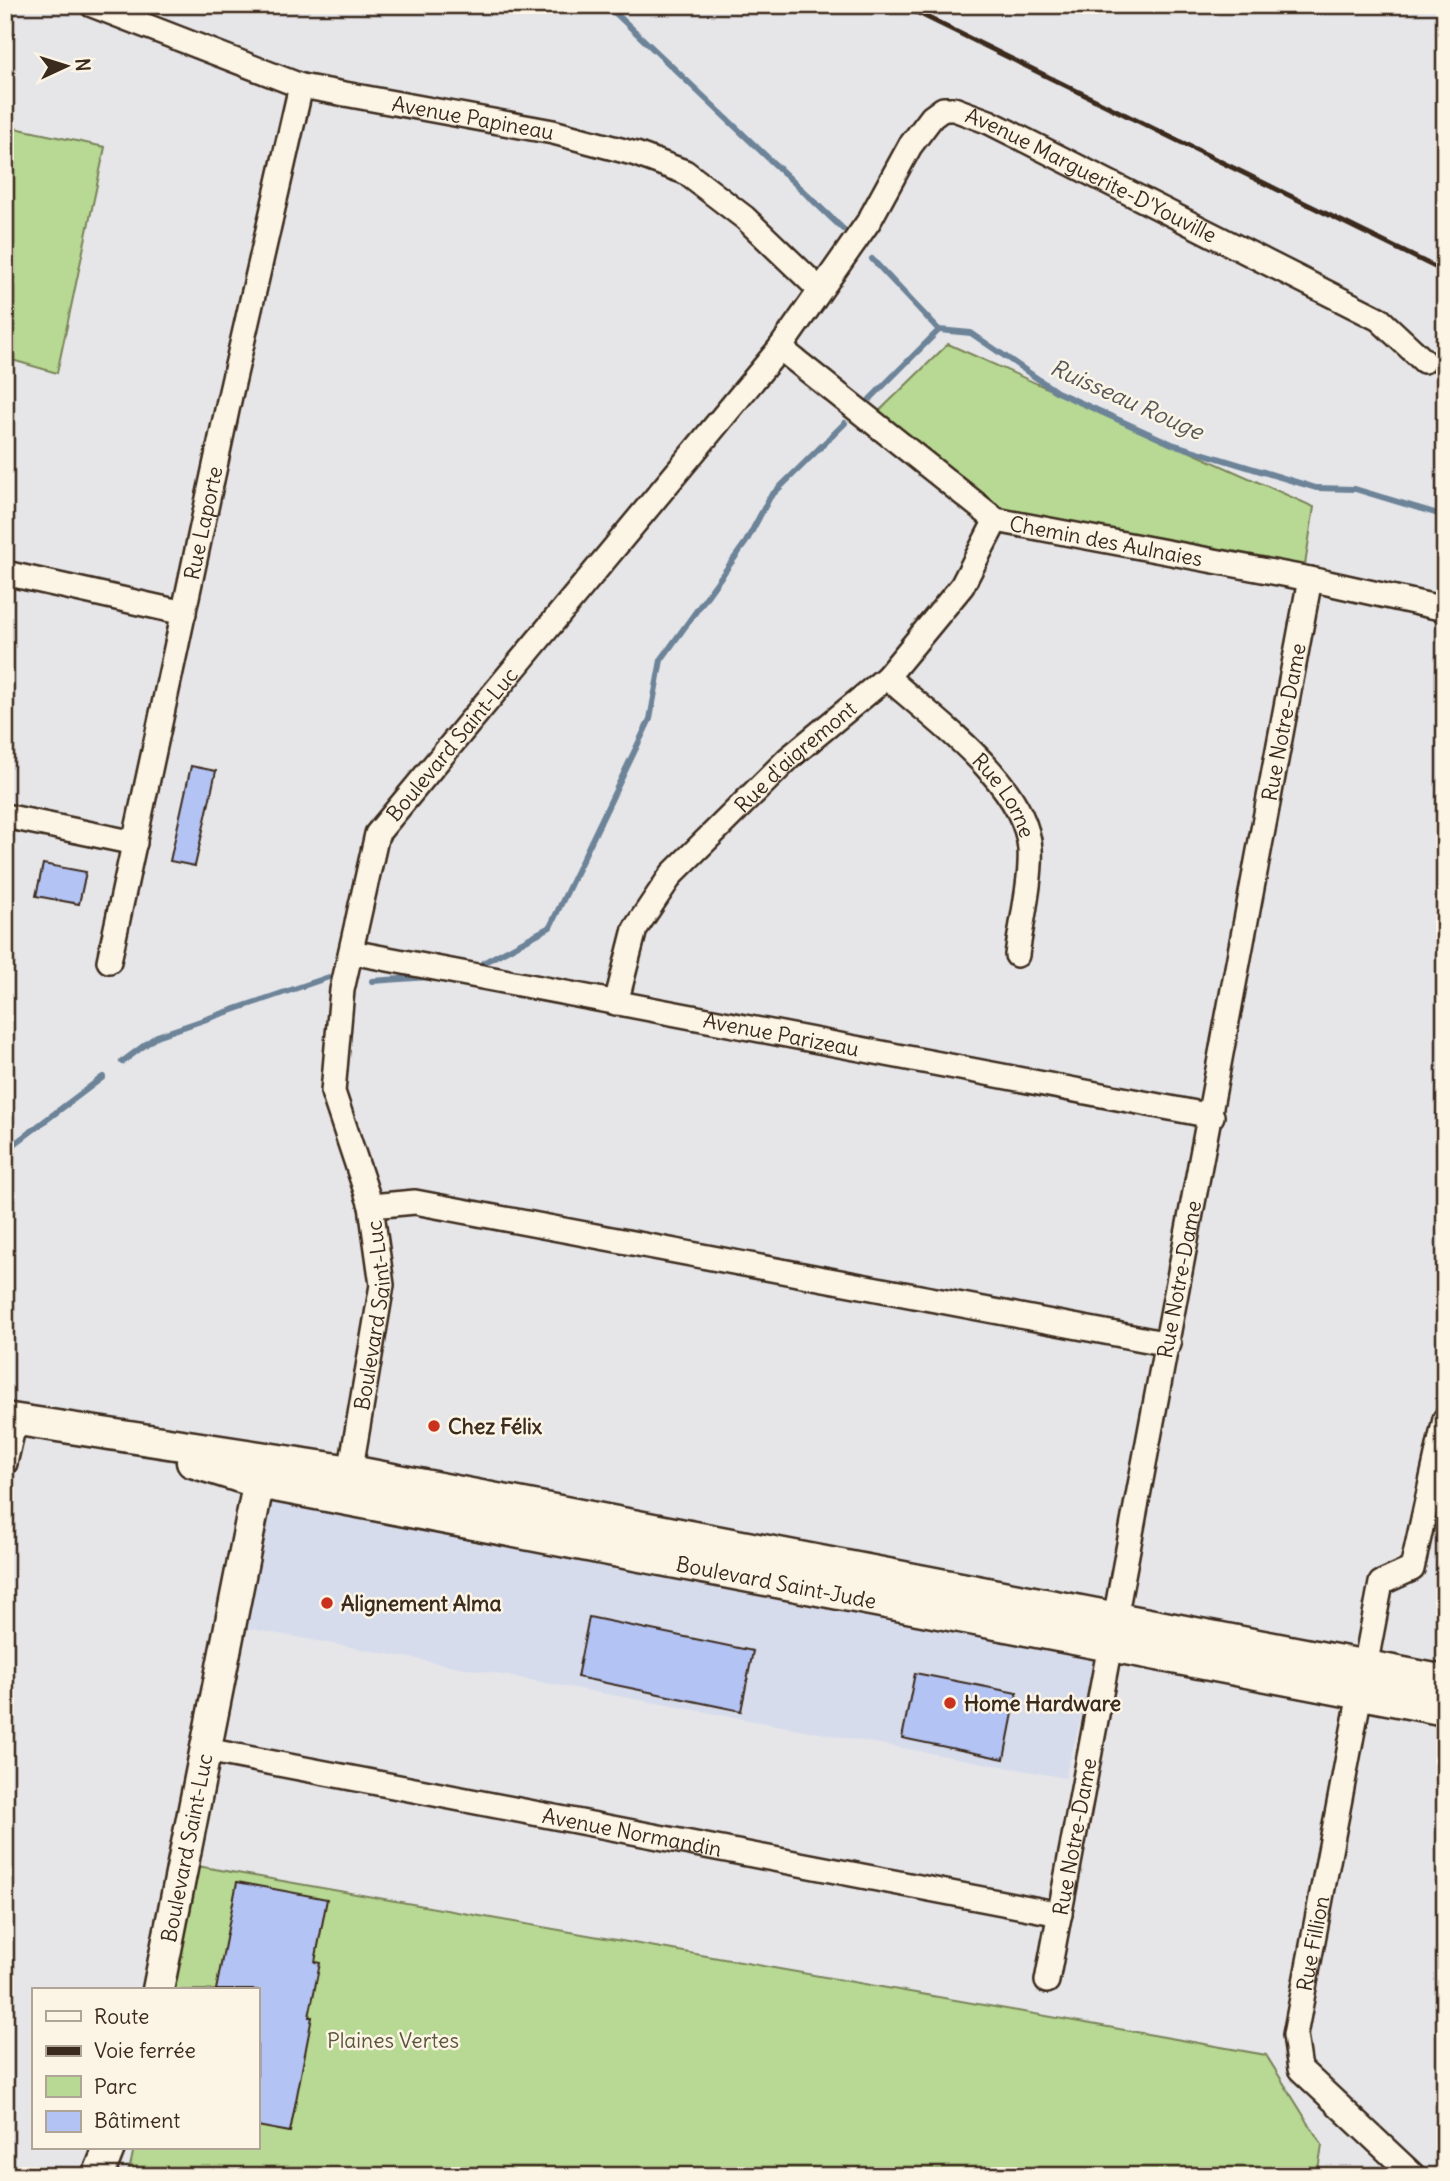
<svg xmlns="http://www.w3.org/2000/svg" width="1450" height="2181" viewBox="0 0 1450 2181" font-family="Delius,sans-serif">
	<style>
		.built { fill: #d7dcec }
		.green { fill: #b7d993; stroke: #798258; stroke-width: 2 }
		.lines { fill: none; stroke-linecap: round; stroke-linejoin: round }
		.stream { stroke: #6c8398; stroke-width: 6 }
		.building { fill: #b3c3f3; stroke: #3b2a1e; stroke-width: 2 }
		.minor-casing { stroke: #3b2a1e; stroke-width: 28 }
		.tertiary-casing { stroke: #3b2a1e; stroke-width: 35 }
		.minor { stroke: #fcf5e5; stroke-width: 23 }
		.tertiary { stroke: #fcf5e5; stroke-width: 30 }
		.rail { stroke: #3b2a1e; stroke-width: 5 }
		.poi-dot { fill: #c8321e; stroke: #fcf5e5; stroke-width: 2.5 }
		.labels { text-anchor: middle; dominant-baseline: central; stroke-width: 5; stroke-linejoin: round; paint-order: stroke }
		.street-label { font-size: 21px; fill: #3b2a1e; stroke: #fcf5e5 }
		.poi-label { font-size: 21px; font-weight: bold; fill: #3b2a1e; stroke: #fcf5e5; text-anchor: start }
		.park-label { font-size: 21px; fill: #5a563b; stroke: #fcf5e5 }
		.water-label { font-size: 23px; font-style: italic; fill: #54575b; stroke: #fcf5e5 }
	</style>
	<rect width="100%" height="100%" fill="#e6e6e9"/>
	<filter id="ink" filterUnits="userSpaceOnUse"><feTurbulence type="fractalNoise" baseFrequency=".0143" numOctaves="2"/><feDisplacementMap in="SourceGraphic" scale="14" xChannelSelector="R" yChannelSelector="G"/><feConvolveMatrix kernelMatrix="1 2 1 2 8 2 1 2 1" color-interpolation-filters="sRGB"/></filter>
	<g filter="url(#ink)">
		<path class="built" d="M261 1488 1100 1647 1065 1778 235 1626Z"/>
		<g class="green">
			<path d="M5 126 105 147 57 373 5 358Z"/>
			<path d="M948 344 1314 507 1305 565 996 520 869 421Z"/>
			<path d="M192 1865 1266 2055 1322 2145 1317 2176H128L134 2148H257V1990H167Z"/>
		</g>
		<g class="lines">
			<g class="stream">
				<path d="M607 5 843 229"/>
				<path d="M872 259 939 330 971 333 1057 392 1172 444 1316 488 1355 489 1445 516"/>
				<path d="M870 399 939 330"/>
				<path d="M483 963 550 927 650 719 661 660 746 542 770 497 845 423"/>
				<path d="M372 981 429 977"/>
				<path d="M122 1062 157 1036 329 977"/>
				<path d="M5 1151 103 1077"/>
			</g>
		</g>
		<g class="building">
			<path d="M191 766 216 771 195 866 170 861Z"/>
			<path d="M43 864 86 872 79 904 36 896Z"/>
			<path d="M589 1617 753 1651 741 1711 577 1677Z"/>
			<path d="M915 1673 1017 1693 1004 1759 902 1738Z"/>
			<path d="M237 1882 327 1899 315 1962 320 1963 309 2017H312L290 2132 257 2126V1990H216Z"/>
		</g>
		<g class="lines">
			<defs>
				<g id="minor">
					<path id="s1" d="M92 5 301 86 553 132 636 154 685 172 745 218 820 290"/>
					<path id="s2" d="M780 348 996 520 1310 579 1445 609"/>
					<path d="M5 573 184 613"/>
					<path id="s3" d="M887 677C934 720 1025 782 1030 849 1032 878 1021 925 1017 955"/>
					<path d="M5 816 135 843"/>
					<path id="s4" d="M351 952 1212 1116"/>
					<path id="s5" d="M109 961 230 396 301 86"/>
					<path id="s6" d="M616 1003 635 929 672 874 789 758 887 677 962 586 996 520"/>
					<path d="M371 1206 415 1202 1169 1344"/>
					<path d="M5 1463 15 1420"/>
					<path id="s7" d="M348 1485 382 1285 371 1206 333 1092 342 990 377 834 780 348 869 221 910 146 932 117 943 109H954L989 122 1379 319 1424 361"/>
					<path id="s8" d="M206 1750 1060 1914"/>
					<path id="s9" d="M1047 1981 1310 579"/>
					<path id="s10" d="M1414 2176 1300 2069 1295 2035 1381 1583 1412 1569 1445 1419"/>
				</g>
				<g id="tertiary">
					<path d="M5 1418 351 1471 1445 1681"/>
					<path id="s11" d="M192 1462 259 1483 1445 1710"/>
					<path id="s12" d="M158 1990 262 1465"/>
					<path d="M98 2176 109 2148"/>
				</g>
			</defs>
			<use href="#minor" class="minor-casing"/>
			<use href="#tertiary" class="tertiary-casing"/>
			<use href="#minor" class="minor"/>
			<use href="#tertiary" class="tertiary"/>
			<path class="rail" d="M902 5 1445 272"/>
		</g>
	</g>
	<g class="poi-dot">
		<circle cx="434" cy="1426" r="7"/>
		<circle cx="327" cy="1603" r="7"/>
		<circle cx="950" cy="1703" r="7"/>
	</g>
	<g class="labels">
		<g class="street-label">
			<text stroke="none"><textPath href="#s1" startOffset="399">Avenue Papineau</textPath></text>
			<text stroke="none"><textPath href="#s7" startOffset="1750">Avenue Marguerite-D'Youville</textPath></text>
			<text stroke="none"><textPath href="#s5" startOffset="448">Rue Laporte</textPath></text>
			<text stroke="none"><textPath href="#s2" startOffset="388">Chemin des Aulnaies</textPath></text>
			<text stroke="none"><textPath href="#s9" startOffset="1281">Rue Notre-Dame</textPath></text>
			<text stroke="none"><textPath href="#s7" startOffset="782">Boulevard Saint-Luc</textPath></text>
			<text stroke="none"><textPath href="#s6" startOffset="313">Rue d'aigremont</textPath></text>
			<text stroke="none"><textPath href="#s3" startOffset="168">Rue Lorne</textPath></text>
			<text stroke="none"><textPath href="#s4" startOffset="438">Avenue Parizeau</textPath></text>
			<text stroke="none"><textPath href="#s9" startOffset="714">Rue Notre-Dame</textPath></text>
			<text stroke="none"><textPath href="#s7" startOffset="172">Boulevard Saint-Luc</textPath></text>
			<text stroke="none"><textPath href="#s11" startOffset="597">Boulevard Saint-Jude</textPath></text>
			<text stroke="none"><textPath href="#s8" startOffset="434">Avenue Normandin</textPath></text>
			<text stroke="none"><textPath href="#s9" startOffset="147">Rue Notre-Dame</textPath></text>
			<text stroke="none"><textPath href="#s12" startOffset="145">Boulevard Saint-Luc</textPath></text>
			<text stroke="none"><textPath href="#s10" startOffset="284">Rue Fillion</textPath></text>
		</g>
		<g class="poi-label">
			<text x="448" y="1426">Chez Félix</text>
			<text x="341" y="1603">Alignement Alma</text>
			<text x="964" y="1703">Home Hardware</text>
		</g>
		<g class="park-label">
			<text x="393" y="2040">Plaines Vertes</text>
		</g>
		<g class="water-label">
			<text transform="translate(1127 399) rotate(24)">Ruisseau Rouge</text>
		</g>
	</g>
	<rect width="1450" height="2181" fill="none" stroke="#fcf5e5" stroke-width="28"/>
	<rect x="14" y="14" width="1422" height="2153" fill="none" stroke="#3b2a1e" stroke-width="2.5" filter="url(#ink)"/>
	<rect x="32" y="1988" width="228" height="161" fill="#fcf5e5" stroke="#afa495" stroke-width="2"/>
	<rect x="46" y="2011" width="35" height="10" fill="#fcf5e5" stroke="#afa495" stroke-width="2"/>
	<text x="94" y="2024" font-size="21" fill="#3b2a1e">Route</text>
	<rect x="46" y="2046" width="35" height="10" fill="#3b2a1e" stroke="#afa495" stroke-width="2"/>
	<text x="94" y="2058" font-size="21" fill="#3b2a1e">Voie ferrée</text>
	<rect x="46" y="2076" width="35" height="21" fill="#b7d993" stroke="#afa495" stroke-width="2"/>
	<text x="94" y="2094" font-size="21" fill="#3b2a1e">Parc</text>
	<rect x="46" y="2111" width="35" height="21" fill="#b3c3f3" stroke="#afa495" stroke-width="2"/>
	<text x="94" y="2128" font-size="21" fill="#3b2a1e">Bâtiment</text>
	<g transform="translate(66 66) rotate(86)" stroke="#fcf5e5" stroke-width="5" paint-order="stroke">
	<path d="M0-5L12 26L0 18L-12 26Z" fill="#3b2a1e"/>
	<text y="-10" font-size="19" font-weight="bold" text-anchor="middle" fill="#3b2a1e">N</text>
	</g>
</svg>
